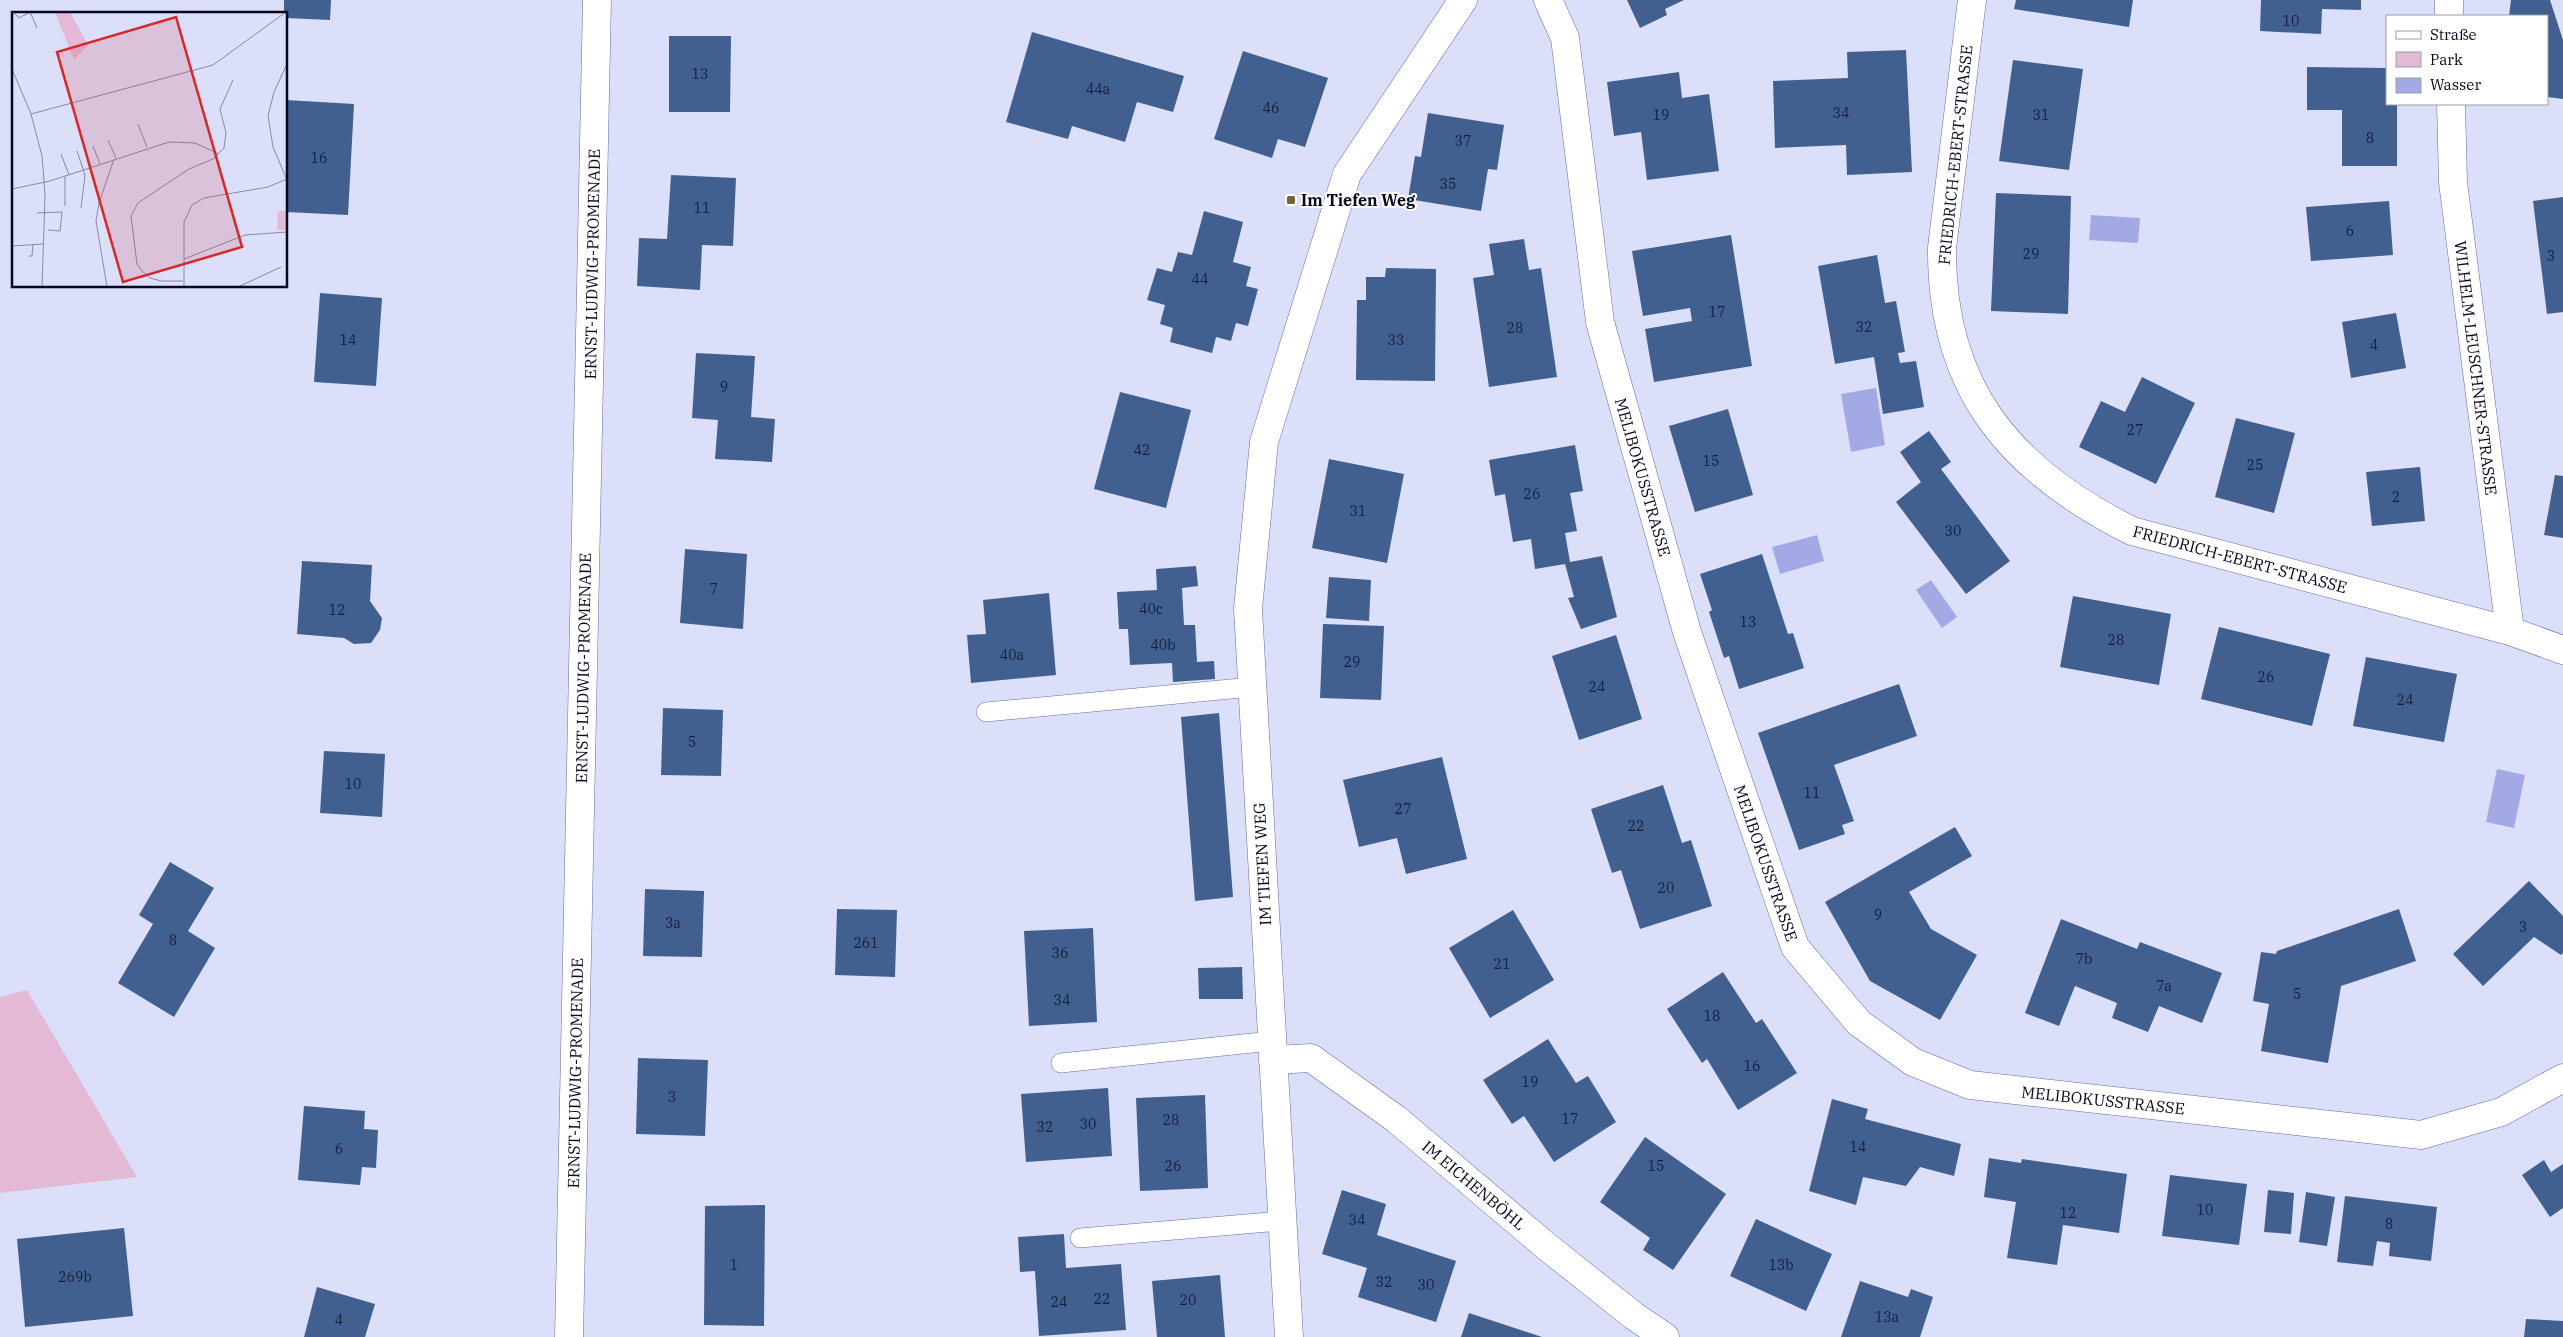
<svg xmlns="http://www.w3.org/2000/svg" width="2563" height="1337" viewBox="0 0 2563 1337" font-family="'IBM Plex Serif',serif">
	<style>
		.green { fill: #e4b9d5 }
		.water { fill: #a3a9e4 }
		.building { fill: #42608f }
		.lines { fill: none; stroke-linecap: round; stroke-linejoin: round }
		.lane-casing { stroke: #666ba7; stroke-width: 20 }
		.street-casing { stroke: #666ba7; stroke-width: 29 }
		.lane { stroke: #fff; stroke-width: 19 }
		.street { stroke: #fff; stroke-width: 28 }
		.poi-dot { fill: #706734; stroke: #fff; stroke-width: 2 }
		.labels { text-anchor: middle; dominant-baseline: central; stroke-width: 4; stroke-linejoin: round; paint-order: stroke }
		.number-label { font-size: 14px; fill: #161e3b }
		.street-label { font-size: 16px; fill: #08081f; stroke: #fff }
		.poi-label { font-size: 16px; font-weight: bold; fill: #08081f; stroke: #fff; text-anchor: start }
		.inset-road { fill: none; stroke: #8789a2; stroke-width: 1 }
		.view { fill: #d62828; fill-opacity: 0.15; stroke: #d62828; stroke-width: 2.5 }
		.inset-edge { fill: none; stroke: #08081f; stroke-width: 2.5 }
	</style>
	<rect width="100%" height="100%" fill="#dbdffa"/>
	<path class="green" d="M27 990 137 1177 0 1193V997Z"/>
	<g class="water">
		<path d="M2091 215 2140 218 2138 243 2089 240Z"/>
		<path d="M1876 388 1885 445 1851 452 1841 394Z"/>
		<path d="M1817 535 1824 561 1780 574 1772 547Z"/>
		<path d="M1931 580 1957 617 1942 628 1916 590Z"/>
		<path d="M2497 769 2525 775 2514 828 2486 822Z"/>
	</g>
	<g class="building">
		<path d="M284 0H331L330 20 286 18V14H284Z"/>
		<path d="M1627 0H1684L1665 9 1667 15 1640 28Z"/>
		<path d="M2016 0H2133L2129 27 2014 9Z"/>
		<path d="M2261 0H2361V10L2322 9 2321 34 2260 31Z"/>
		<path d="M2511 0H2550L2563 40V99L2547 97V16H2509Z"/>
		<path d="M1032 32 1184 76 1173 112 1137 102 1125 142 1072 126 1068 139 1006 122Z"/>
		<path d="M669 36H731L730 112H669Z"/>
		<path d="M1906 50 1912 172 1847 175 1846 145 1775 148 1773 81 1848 78 1847 52Z"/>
		<path d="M1243 51 1328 78 1305 147 1278 139 1272 158 1214 139Z"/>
		<path d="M2013 60 2083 69 2069 170 1999 161Z"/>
		<path d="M2307 67 2387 68V104H2397V166H2342V110H2307Z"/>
		<path d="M1679 72 1682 98 1709 94 1719 171 1647 180 1641 132 1614 136 1607 82Z"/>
		<path d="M286 100 354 104 348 215 286 212Z"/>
		<path d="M1428 113 1504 125 1497 170 1488 169 1481 211 1408 199 1415 156 1421 157Z"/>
		<path d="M671 175 736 178 733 246 702 245 700 290 637 286 639 238 667 239Z"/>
		<path d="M1996 193 2071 196 2068 314 1991 311Z"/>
		<path d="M2563 197V312L2547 314 2533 201Z"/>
		<path d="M2389 201 2393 255 2311 261 2306 207Z"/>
		<path d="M1204 211 1243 222 1233 262 1251 267 1246 286 1258 289 1248 326 1236 323 1231 341 1216 337 1212 353 1170 342 1173 328 1160 324 1165 305 1147 300 1157 268 1172 272 1178 252 1192 255Z"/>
		<path d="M1731 235 1752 366 1654 382 1645 329 1692 321 1690 308 1643 316 1632 251Z"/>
		<path d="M1524 239 1529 270 1541 268 1557 377 1489 387 1473 278 1494 275 1489 244Z"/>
		<path d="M1877 255 1885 303 1896 301 1905 352 1898 353 1900 363 1916 361 1924 407 1883 414 1874 357 1835 364 1818 266Z"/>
		<path d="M1386 268 1436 269 1435 381 1356 380 1357 300H1366V277H1385Z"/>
		<path d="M320 293 382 298 376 386 314 382Z"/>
		<path d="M2396 313 2406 368 2351 378 2342 322Z"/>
		<path d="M696 353 755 356 751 417 775 419 772 462 715 459 718 420 692 418Z"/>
		<path d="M2142 377 2195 403 2156 484 2079 447 2101 401 2125 412Z"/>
		<path d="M1120 392 1191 410 1166 508 1094 489Z"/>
		<path d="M1728 409 1753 495 1695 512 1669 426Z"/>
		<path d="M2236 418 2295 433 2274 513 2215 497Z"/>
		<path d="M1929 431 1951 462 1941 469 2010 561 1966 594 1896 502 1921 482 1900 452Z"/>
		<path d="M1575 445 1583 491 1570 493 1577 531 1565 533 1570 562 1602 556 1617 617 1581 629 1568 598 1574 597 1565 564 1535 569 1531 539 1513 542 1505 494 1495 496 1489 460Z"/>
		<path d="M1329 459 1404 474 1387 563 1312 548Z"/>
		<path d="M2420 467 2425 521 2372 526 2366 472Z"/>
		<path d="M2555 475 2563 476V538L2544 535Z"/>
		<path d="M685 549 747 554 743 629 680 623Z"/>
		<path d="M1762 554 1788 634 1793 633 1804 668 1739 689 1729 656 1724 658 1709 612 1712 610 1700 574Z"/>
		<path d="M302 561 372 565 370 601 382 618 380 630 371 643 354 644 344 638 297 634Z"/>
		<path d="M1196 566 1198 586 1182 588 1184 625H1195L1197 662 1214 661 1215 679 1173 682 1172 663 1130 665 1128 629H1119L1117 592 1157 590 1156 569Z"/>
		<path d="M1329 577 1371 580 1369 621 1326 618Z"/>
		<path d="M1049 593 1056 675 971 683 967 635 986 634 983 600Z"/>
		<path d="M2073 596 2171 614 2159 685 2060 667Z"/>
		<path d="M1323 624 1384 626 1381 700 1320 698Z"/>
		<path d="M2219 627 2330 654 2312 726 2201 699Z"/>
		<path d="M1616 635 1642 719 1579 740 1552 656Z"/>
		<path d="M2366 657 2457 674 2444 742 2353 726Z"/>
		<path d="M1899 684 1917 736 1834 765 1854 821 1842 825 1845 834 1799 850 1758 733Z"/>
		<path d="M663 708 723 710 721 776 661 775Z"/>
		<path d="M1219 713 1233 897 1195 901 1181 717Z"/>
		<path d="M324 751 385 754 382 817 320 813Z"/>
		<path d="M1442 757 1467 859 1406 874 1397 838 1359 847 1343 780Z"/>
		<path d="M1663 785 1682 843 1691 840 1712 906 1640 929 1621 870 1612 873 1591 809Z"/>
		<path d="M1955 827 1972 856 1909 892 1931 929 1977 955 1940 1020 1870 981 1825 902Z"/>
		<path d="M170 862 214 888 188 931 215 948 174 1017 118 983 153 924 139 915Z"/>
		<path d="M2529 881 2563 916V953L2561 955 2534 937 2483 986 2453 954Z"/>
		<path d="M645 889 704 891 702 957 643 956Z"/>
		<path d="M837 909 897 910 895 977 835 975Z"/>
		<path d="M2399 909 2416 961 2341 986 2328 1063 2261 1051 2269 1004 2253 1001 2261 952 2276 954 2277 951Z"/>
		<path d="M1513 910 1554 980 1490 1018 1449 948Z"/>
		<path d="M2061 919 2137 949 2140 942 2222 973 2202 1023 2159 1006 2148 1032 2112 1018 2117 1003 2075 986 2059 1026 2025 1013Z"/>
		<path d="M1093 928 1097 1022 1029 1026 1024 931Z"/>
		<path d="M1242 967 1243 999H1199L1198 968Z"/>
		<path d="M1723 972 1756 1023 1762 1019 1797 1073 1738 1110 1707 1059 1702 1063 1667 1009Z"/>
		<path d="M1548 1039 1576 1083 1588 1076 1616 1122 1554 1162 1524 1116 1512 1124 1483 1080Z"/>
		<path d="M638 1058 708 1060 705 1136 636 1134Z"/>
		<path d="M1108 1088 1112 1156 1026 1162 1021 1094Z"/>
		<path d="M1205 1095 1208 1188 1140 1191 1136 1098Z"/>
		<path d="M1832 1099 1868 1109 1865 1119 1961 1144 1954 1176 1920 1167 1906 1186 1863 1177 1856 1205 1809 1191Z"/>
		<path d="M304 1106 365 1111 364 1129 378 1130 376 1168 362 1167 360 1185 298 1180Z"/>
		<path d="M1645 1137 1726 1194 1673 1270 1643 1250 1650 1238 1600 1202Z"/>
		<path d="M1989 1158 2021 1163 2022 1159 2127 1174 2119 1233 2063 1225 2057 1265 2007 1258 2016 1202 1984 1197Z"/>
		<path d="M2544 1160 2551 1172 2563 1164V1208L2550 1217 2522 1175Z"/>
		<path d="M2170 1175 2247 1184 2239 1245 2162 1236Z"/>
		<path d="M1342 1190 1386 1204 1377 1235 1456 1261 1436 1322 1358 1297 1367 1268 1322 1254Z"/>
		<path d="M2268 1190 2294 1193 2291 1234 2264 1232Z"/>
		<path d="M2306 1192 2335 1197 2327 1246 2299 1242Z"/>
		<path d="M2345 1196 2437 1207 2431 1261 2389 1256 2390 1243 2377 1241 2373 1266 2337 1262Z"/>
		<path d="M765 1205 764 1326 704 1325 705 1206Z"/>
		<path d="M1756 1219 1832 1254 1806 1311 1730 1276Z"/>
		<path d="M124 1228 133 1316 25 1327 17 1239Z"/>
		<path d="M1064 1234 1066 1268 1121 1264 1126 1330 1039 1336 1035 1271 1020 1272 1018 1237Z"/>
		<path d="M1220 1275 1225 1337H1157L1152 1281Z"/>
		<path d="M1860 1281 1908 1297 1911 1289 1933 1297 1920 1337H1841Z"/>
		<path d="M317 1287 375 1304 365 1337H304Z"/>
		<path d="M1469 1313 1542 1337H1461Z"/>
		<path d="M2526 1319 2563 1321V1337H2524Z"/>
	</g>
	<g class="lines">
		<defs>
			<g id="lane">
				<path d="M986 712 1252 687"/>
				<path d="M1061 1063 1272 1041"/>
				<path d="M1080 1238 1280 1221"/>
			</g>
			<g id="street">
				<path d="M1548 0 1565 38 1600 322 1687 632 1795 947 1859 1023 1913 1062 1970 1085 2421 1135 2501 1112 2563 1078"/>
				<path d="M1972 0 1942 248C1941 389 2010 470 2132 531L2510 631 2563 650"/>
				<path d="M2449 0V16"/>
				<path d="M2451 104 2453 182 2510 631"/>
				<path d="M1273 1060 1311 1058 1396 1119 1546 1246 1634 1316 1665 1337"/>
				<path d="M569 1337 597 0"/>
				<path d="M1289 1337 1248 609 1264 442 1347 174 1463 0"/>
			</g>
		</defs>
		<use href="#lane" class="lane-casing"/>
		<use href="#street" class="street-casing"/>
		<use href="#lane" class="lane"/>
		<use href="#street" class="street"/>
	</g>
	<rect class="poi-dot" x="1286" y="195" width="10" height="10" rx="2.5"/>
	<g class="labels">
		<g class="number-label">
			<text x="2291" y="21">10</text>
			<text x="700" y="74">13</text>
			<text x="1098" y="89">44a</text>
			<text x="1271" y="108">46</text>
			<text x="1841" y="113">34</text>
			<text x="1661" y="115">19</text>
			<text x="2041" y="115">31</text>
			<text x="2370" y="138">8</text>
			<text x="1463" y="141">37</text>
			<text x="319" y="158">16</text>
			<text x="1448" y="184">35</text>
			<text x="702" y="208">11</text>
			<text x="2350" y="231">6</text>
			<text x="2031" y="254">29</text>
			<text x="2551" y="256">3</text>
			<text x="1200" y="279">44</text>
			<text x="1717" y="312">17</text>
			<text x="1864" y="327">32</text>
			<text x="1515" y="328">28</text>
			<text x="348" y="340">14</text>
			<text x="1396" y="340">33</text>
			<text x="2374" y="345">4</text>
			<text x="724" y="387">9</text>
			<text x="2135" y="430">27</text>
			<text x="1142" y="450">42</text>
			<text x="1711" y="461">15</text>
			<text x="2255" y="465">25</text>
			<text x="1532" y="494">26</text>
			<text x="2396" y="497">2</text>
			<text x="1358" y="511">31</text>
			<text x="1953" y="531">30</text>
			<text x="714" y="589">7</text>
			<text x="1151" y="609">40c</text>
			<text x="337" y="610">12</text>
			<text x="1748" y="622">13</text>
			<text x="2116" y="640">28</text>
			<text x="1163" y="645">40b</text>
			<text x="1012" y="655">40a</text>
			<text x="1352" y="662">29</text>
			<text x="2266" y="677">26</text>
			<text x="1597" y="687">24</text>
			<text x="2405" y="700">24</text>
			<text x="692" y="742">5</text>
			<text x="353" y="784">10</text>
			<text x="1812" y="793">11</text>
			<text x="1403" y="809">27</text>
			<text x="1636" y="826">22</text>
			<text x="1666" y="888">20</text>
			<text x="1878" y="915">9</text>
			<text x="673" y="923">3a</text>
			<text x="2523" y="927">3</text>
			<text x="173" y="940">8</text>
			<text x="866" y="943">261</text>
			<text x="1060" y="953">36</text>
			<text x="2084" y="959">7b</text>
			<text x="1502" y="964">21</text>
			<text x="2164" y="986">7a</text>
			<text x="2297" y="994">5</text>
			<text x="1062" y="1000">34</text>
			<text x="1712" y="1016">18</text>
			<text x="1752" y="1066">16</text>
			<text x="1530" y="1082">19</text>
			<text x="672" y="1097">3</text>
			<text x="1570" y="1119">17</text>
			<text x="1171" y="1120">28</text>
			<text x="1088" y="1124">30</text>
			<text x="1045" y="1127">32</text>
			<text x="1858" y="1147">14</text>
			<text x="339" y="1149">6</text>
			<text x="1173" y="1166">26</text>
			<text x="1656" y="1166">15</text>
			<text x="2205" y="1210">10</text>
			<text x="2068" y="1213">12</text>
			<text x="1357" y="1220">34</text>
			<text x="2389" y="1224">8</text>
			<text x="734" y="1265">1</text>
			<text x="1781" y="1265">13b</text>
			<text x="75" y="1277">269b</text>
			<text x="1384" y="1282">32</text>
			<text x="1426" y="1285">30</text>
			<text x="1102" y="1299">22</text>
			<text x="1188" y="1300">20</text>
			<text x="1059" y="1302">24</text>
			<text x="1887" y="1317">13a</text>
			<text x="339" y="1320">4</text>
		</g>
		<g class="street-label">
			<text transform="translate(1955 155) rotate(-84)">FRIEDRICH-EBERT-STRASSE</text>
			<text transform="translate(592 264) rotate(-89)">ERNST-LUDWIG-PROMENADE</text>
			<text transform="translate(2476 368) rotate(83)">WILHELM-LEUSCHNER-STRASSE</text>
			<text transform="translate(1643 477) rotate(74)">MELIBOKUSSTRASSE</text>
			<text transform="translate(2240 559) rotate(15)">FRIEDRICH-EBERT-STRASSE</text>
			<text transform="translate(583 668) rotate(-89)">ERNST-LUDWIG-PROMENADE</text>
			<text transform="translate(1766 863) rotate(71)">MELIBOKUSSTRASSE</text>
			<text transform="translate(1262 864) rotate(-93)">IM TIEFEN WEG</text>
			<text transform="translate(575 1073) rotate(-89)">ERNST-LUDWIG-PROMENADE</text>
			<text transform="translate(2103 1100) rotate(6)">MELIBOKUSSTRASSE</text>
			<text transform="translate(1474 1185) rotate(40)">IM EICHENBÖHL</text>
		</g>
		<g class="poi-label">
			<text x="1301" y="200">Im Tiefen Weg</text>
		</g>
	</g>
	<g transform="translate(12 12)">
		<rect width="275" height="275" fill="#dbdffa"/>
		<path d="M43 0H58L76 33 62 48ZM266 199H275V218H265Z" fill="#e4b9d5"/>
		<path class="inset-road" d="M1 0 7 6 18 0M18 0 25 16M275 52 262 80 256 104 261 135 275 168M0 57 19 102 30 144 33 183 30 275M19 102 201 53 274 0M126 112 135 135M96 128 104 146M81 134 88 152M65 139 73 163 69 196M49 142 57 163M0 177 38 169 157 130 183 131 207 142M53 194V164M25 201 50 200 48 219 36 218M0 234 31 232M17 244H20L21 232M172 247 233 223 275 220M171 269H149L138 266 129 258 125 252 119 204 126 191 177 157 201 147 212 136 214 121 208 97 221 68M95 275 84 209 87 191 102 147M172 275V210L180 193 192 186 256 175 275 167M226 275 269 255"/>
		<path class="view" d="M164 5 230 235 111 270 45 40Z"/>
		<rect width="275" height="275" class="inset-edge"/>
	</g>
	<rect x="2386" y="15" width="162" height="90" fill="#ffffff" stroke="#9c9ca5"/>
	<rect x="2396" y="31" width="25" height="8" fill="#ffffff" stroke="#9c9ca5"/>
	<text x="2430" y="40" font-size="15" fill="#08081f">Straße</text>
	<rect x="2396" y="52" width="25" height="15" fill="#e4b9d5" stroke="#9c9ca5"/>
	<text x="2430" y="65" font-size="15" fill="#08081f">Park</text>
	<rect x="2396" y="78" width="25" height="15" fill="#a3a9e4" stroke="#9c9ca5"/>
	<text x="2430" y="90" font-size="15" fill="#08081f">Wasser</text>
</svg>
